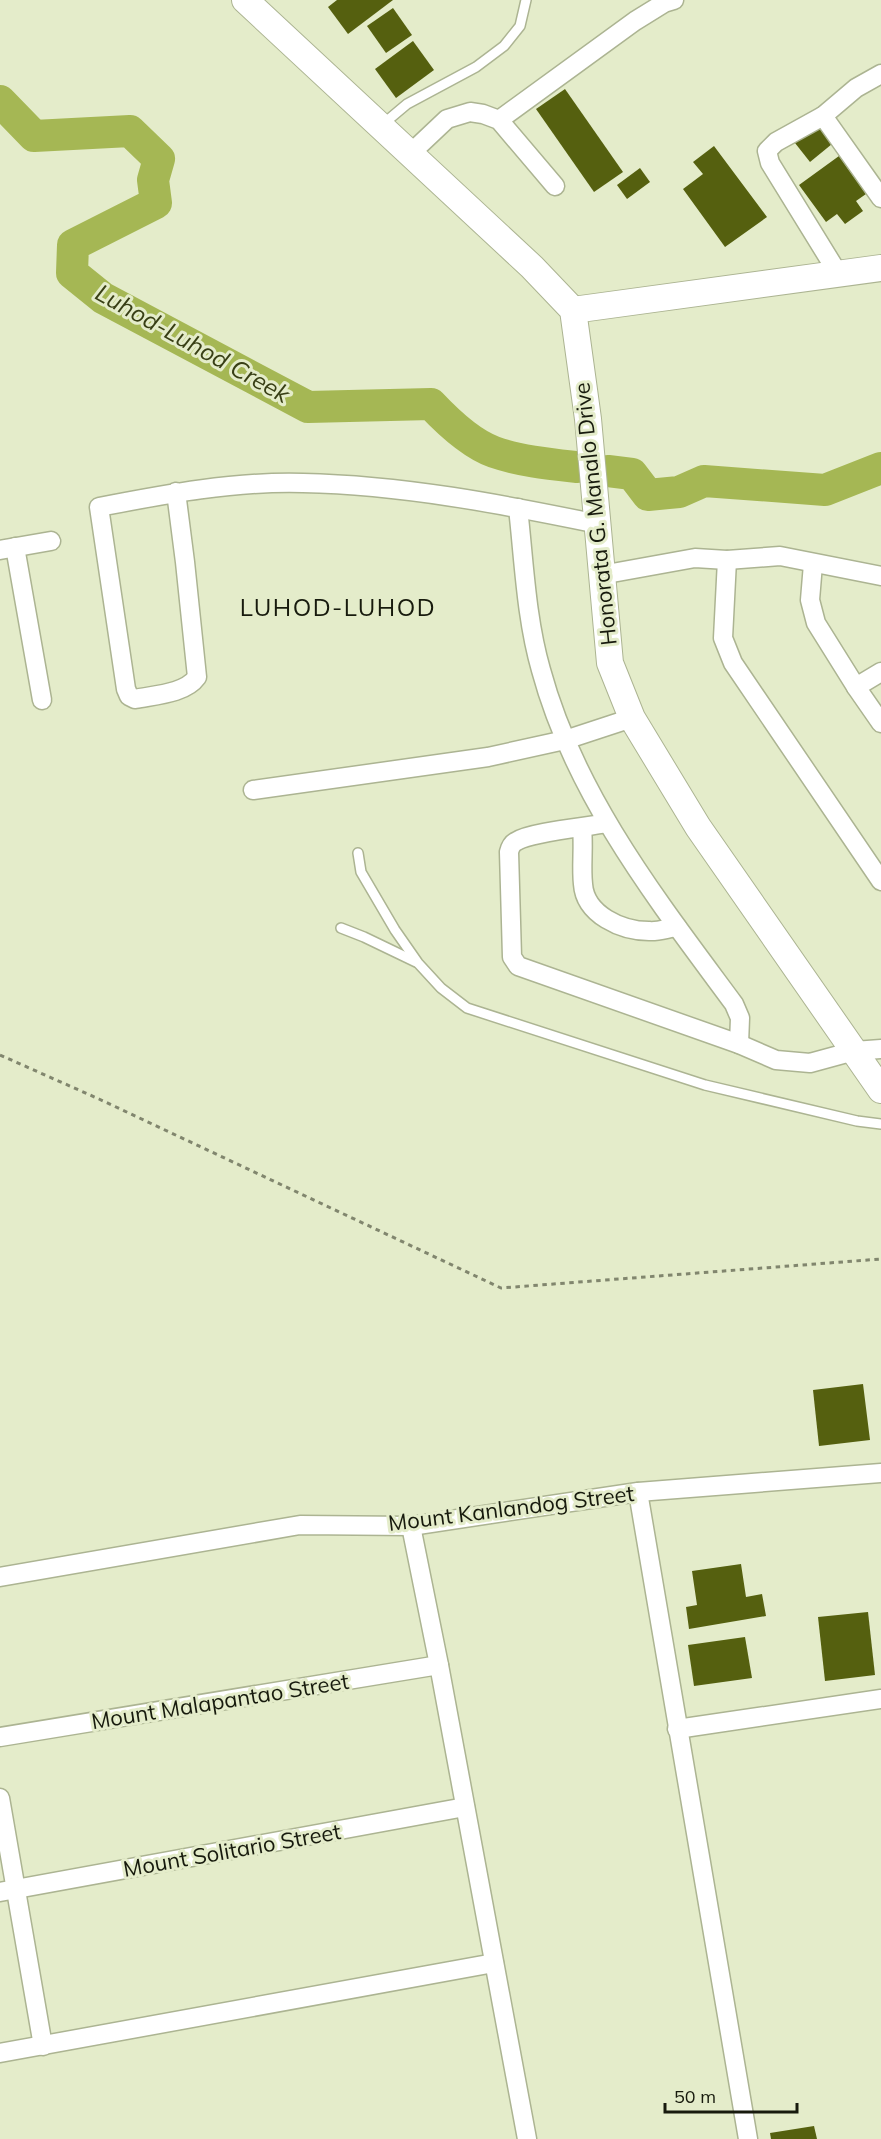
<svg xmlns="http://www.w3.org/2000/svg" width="881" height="2139" viewBox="0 0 881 2139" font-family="Mulish,sans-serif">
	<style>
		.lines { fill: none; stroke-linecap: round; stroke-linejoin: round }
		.river { stroke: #a5b754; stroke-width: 32 }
		.building { fill: #55600f }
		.lane-casing { stroke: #acb492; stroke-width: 12 }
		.street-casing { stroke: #acb492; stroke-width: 21 }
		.secondary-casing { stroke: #acb492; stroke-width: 28 }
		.path { stroke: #81866e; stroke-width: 3; stroke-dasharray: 4.5 4.5; stroke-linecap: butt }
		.lane { stroke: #fff; stroke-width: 9 }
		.street { stroke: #fff; stroke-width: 18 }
		.secondary { stroke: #fff; stroke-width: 26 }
		.labels { text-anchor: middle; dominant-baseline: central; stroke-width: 6; stroke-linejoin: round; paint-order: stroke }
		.street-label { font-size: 22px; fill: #171a0d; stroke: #e4ecca }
		.water-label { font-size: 24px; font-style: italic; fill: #383f15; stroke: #e4ecca }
		.neighbourhood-label { font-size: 24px; letter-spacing: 1.5px; fill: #171a0d; stroke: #e4ecca }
	</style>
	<rect width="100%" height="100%" fill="#e4ecca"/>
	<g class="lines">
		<g class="river">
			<path d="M0 101 34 136 130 131 159 159 153 180 156 203 73 245 72 273 103 298 308 407 431 404C447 421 472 444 494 452 520 461 550 464 577 467"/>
			<path d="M608 471 632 474 648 495 679 492 704 481 825 490 881 468"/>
		</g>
	</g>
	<g class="building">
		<path d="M337 0H393L348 34 328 7Z"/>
		<path d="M393 8 412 35 386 53 367 26Z"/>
		<path d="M413 41 434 70 396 98 375 69Z"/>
		<path d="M565 89 623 172 594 192 536 109Z"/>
		<path d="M817 125 832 144 810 162 795 143Z"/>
		<path d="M714 146 767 217 725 247 683 189 703 174 693 162Z"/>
		<path d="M839 156 866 194 856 201 863 211 845 224 837 214 826 222 799 185Z"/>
		<path d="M640 168 650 182 627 199 617 185Z"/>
		<path d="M863 1384 870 1440 819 1446 813 1390Z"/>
		<path d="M741 1564 746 1597 762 1594 766 1616 689 1629 686 1607 697 1605 692 1571Z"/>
		<path d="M868 1612 875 1675 825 1681 818 1617Z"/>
		<path d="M745 1637 752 1678 694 1686 688 1645Z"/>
		<path d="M814 2126 817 2139H771L770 2133Z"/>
	</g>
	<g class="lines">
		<defs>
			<g id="lane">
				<path d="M382 125 407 104 476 67 504 46 520 26 526 0"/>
				<path d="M358 853 361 872 395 930 418 963 441 988 467 1008 705 1085 857 1121 881 1124"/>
				<path d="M341 928 364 937 416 962"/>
			</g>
			<g id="street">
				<path d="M823 116 881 198"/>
				<path d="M499 120 635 21 664 3 674 0"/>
				<path d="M411 153 447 119 470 112 483 114 499 120 555 186"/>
				<path d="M839 275 770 163 767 151 776 142 823 116 856 88 881 74"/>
				<path d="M176 492 185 562 197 677C185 694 154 695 135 699L129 696 126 689 99 507C166 494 235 481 303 483 402 485 501 504 598 524"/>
				<path d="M518 508C524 561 526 618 541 670 575 796 658 901 734 1004L740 1018 739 1044"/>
				<path d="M15 547 42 700"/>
				<path d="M0 550 51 541"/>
				<path d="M727 560 723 638 733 663 881 881"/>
				<path d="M813 564 810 600 816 623 856 687 881 723"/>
				<path d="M601 575 695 558 727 560 780 556 881 576"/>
				<path d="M856 687 881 672"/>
				<path d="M253 790 488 757 565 740 632 718"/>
				<path d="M607 823C587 827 531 832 517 841 512 843 510 848 509 852L512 957 518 966 739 1044 776 1060 810 1063 854 1051 881 1049"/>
				<path d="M582 828C584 847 581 866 583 884 585 915 622 931 649 931 658 932 668 928 677 927"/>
				<path d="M638 1492 748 2139"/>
				<path d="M411 1526 439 1665 527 2139"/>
				<path d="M0 1577 300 1525 411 1526 638 1492 881 1473"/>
				<path d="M677 1729 881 1699"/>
				<path d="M0 1737 439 1665"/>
				<path d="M0 1798 43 2046"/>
				<path d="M0 1892 465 1807"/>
				<path d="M0 2053 494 1963"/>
			</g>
			<g id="secondary">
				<path d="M245 0 532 267 573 310 588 419 610 663 632 718 698 827 881 1090"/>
				<path d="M573 310 881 268"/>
			</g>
		</defs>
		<use href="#lane" class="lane-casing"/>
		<use href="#street" class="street-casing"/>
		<use href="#secondary" class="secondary-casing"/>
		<path class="path" d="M0 1055 99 1099 501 1288 881 1259"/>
		<use href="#lane" class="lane"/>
		<use href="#street" class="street"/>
		<use href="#secondary" class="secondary"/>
	</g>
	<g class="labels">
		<g class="street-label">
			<text transform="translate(595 514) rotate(-96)">Honorata G. Manalo Drive</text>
			<text transform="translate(511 1508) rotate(-7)">Mount Kanlandog Street</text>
			<text transform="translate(220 1701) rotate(-9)">Mount Malapantao Street</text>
			<text transform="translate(232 1850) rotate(-10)">Mount Solitario Street</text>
		</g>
		<g class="water-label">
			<text transform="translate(193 343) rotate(29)">Luhod-Luhod Creek</text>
		</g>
		<g class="neighbourhood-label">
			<text x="338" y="607">LUHOD-LUHOD</text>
		</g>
	</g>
	<path d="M665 2103v9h132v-9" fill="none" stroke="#171a0d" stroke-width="3"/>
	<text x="674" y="2103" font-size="18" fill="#171a0d" stroke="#e4ecca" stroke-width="4.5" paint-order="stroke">50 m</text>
</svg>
